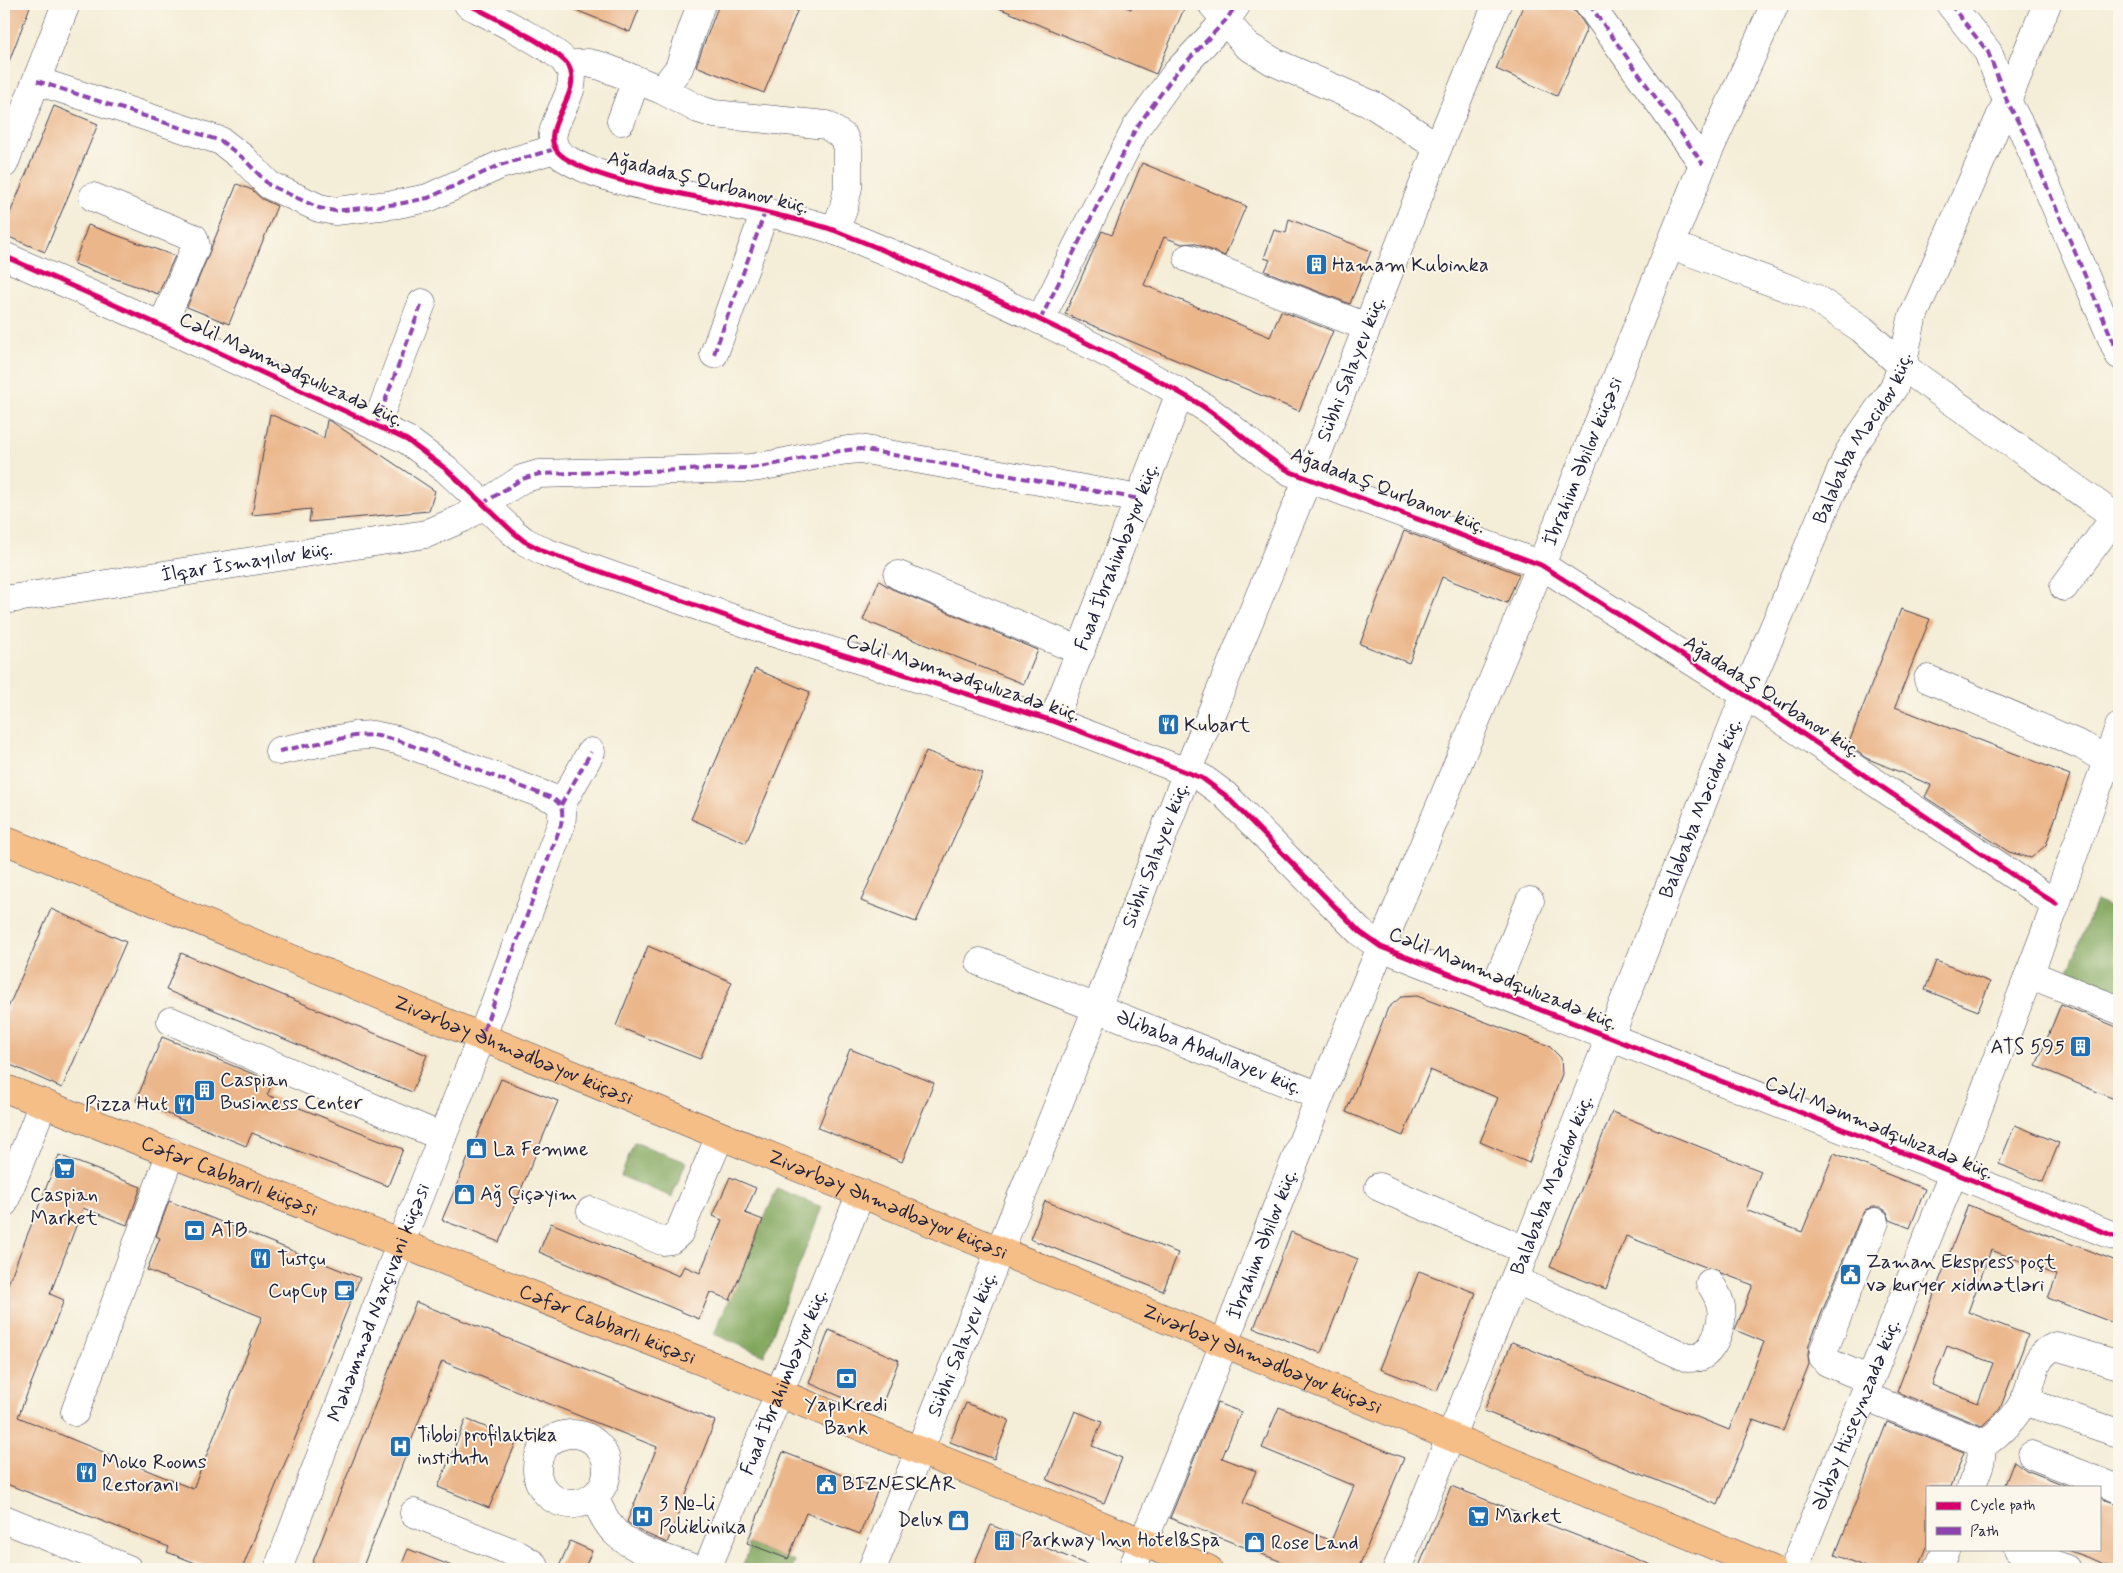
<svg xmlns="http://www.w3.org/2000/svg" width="2123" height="1573" viewBox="0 0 2123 1573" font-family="Mynerve,sans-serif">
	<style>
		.forest { fill: #80a65b; stroke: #51644b }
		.building { fill: #ebb68a; fill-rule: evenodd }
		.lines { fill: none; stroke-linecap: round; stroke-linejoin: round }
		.minor-casing { stroke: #424052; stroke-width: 29 }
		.major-casing { stroke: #424052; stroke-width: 29 }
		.minor { stroke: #fff; stroke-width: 28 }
		.major { stroke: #f6be87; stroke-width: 28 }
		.quiet { stroke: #8e44ad; stroke-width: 4; stroke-dasharray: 8 4; stroke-linecap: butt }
		.cycleway-casing { stroke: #fbf7ec; stroke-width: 8 }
		.cycleway { stroke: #d6006c; stroke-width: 5 }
		.labels { text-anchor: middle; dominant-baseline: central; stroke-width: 4; stroke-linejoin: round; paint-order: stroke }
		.street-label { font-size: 20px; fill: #22223b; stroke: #fbf7ec }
		.poi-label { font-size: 20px; fill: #22223b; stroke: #fbf7ec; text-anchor: start }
	</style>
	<rect width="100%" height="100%" fill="#fbf7ec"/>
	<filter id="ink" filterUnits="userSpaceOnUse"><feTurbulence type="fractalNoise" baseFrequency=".02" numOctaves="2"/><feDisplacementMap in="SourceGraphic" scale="10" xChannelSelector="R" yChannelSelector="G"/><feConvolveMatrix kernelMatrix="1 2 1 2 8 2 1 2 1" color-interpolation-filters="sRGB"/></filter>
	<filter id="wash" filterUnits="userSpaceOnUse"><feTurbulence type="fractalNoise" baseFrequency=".0096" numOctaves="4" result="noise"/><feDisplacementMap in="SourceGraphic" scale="20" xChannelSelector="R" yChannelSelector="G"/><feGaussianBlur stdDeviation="1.12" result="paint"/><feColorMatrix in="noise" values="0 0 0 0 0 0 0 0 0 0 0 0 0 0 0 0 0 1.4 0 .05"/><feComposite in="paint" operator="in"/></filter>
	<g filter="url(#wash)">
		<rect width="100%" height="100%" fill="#f4edd7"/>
		<g class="forest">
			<path d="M2096 901 2119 911V1003L2064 981Z"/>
			<path d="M634 1142 686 1162 672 1197 621 1176Z"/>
			<path d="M777 1189 822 1207 764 1356 714 1334Z"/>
			<path d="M747 1543 795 1562 792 1569H741L749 1550Z"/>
		</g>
		<g id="blocks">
			<g class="building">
				<path d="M4 4H31L5 72H4Z"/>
				<path d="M561 4H641L630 32Z"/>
				<path d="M719 4H800L764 93 696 66Z"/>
				<path d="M989 4H1118L1131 9 1133 4H1186L1156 74Z"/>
				<path d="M1524 4H1558L1576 12 1587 28 1557 96 1496 69Z"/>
				<path d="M54 106 98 124 45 252 4 235V228Z"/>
				<path d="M1142 163 1246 206 1225 256 1194 243 1182 244 1164 237 1144 285 1270 337 1281 311 1333 331 1299 411 1065 314 1102 231 1112 235Z"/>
				<path d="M237 184 252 190 262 199 277 206 229 324 187 307Z"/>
				<path d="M1289 219 1371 251 1350 304 1265 271 1270 260 1264 258 1274 230 1286 233Z"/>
				<path d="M88 225 175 256 158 294 74 264Z"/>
				<path d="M270 414 324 438 327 420 332 422 435 491 429 511 309 522 311 509 252 515Z"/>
				<path d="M1404 531 1519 574 1507 603 1442 577 1409 663 1360 644Z"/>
				<path d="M879 581 892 589 1038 650 1024 684 863 620Z"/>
				<path d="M1901 609 1930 619 1895 707 2070 775 2046 845 2031 858 2009 852 1925 797 1931 785 1866 758 1848 745Z"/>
				<path d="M755 669 810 692 746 843 691 819Z"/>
				<path d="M926 751 983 773 916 922 861 901Z"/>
				<path d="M51 909 126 942 62 1088 4 1062V1017Z"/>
				<path d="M648 946 732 982 700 1059 616 1026Z"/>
				<path d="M181 953 427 1055 412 1092 166 990Z"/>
				<path d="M1936 961 1990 982 1978 1011 1925 990Z"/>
				<path d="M1417 996 1549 1046 1561 1058 1562 1074 1529 1163 1480 1142 1498 1098 1430 1070 1403 1136 1346 1112 1388 1008 1401 997Z"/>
				<path d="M2061 1004 2119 1028V1101L2036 1066Z"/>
				<path d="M162 1037 273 1082 267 1095 403 1149 388 1186 252 1133 246 1146 136 1101Z"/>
				<path d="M850 1049 934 1083 902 1162 818 1128Z"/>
				<path d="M501 1079 558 1101 499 1242 442 1220Z"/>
				<path d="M1612 1112 1761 1171 1746 1210 1802 1232 1834 1153 1925 1189 1910 1228 1890 1220 1887 1212 1880 1207H1872L1865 1210 1861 1216 1809 1344 1808 1355 1809 1364 1783 1431 1753 1420 1718 1505 1484 1411 1512 1342 1729 1430 1764 1342 1735 1330 1753 1285 1721 1273 1717 1269 1708 1268 1626 1236 1606 1289 1550 1267Z"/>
				<path d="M2015 1125 2059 1143 2043 1182 1999 1164Z"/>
				<path d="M59 1155 141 1187 127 1225 83 1208 50 1294 64 1300 18 1417 193 1489 262 1317 147 1270 160 1238 156 1236 169 1201 360 1278 242 1569H211L167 1552 169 1547 4 1483V1294Z"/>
				<path d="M730 1177 756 1188 745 1213 763 1220 730 1300 710 1292 699 1319 539 1252 551 1223 679 1276 684 1266 700 1273 722 1220 713 1216Z"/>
				<path d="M1045 1201 1178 1253 1163 1291 1030 1239Z"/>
				<path d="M1968 1205 2119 1262V1325L2048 1298 2057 1275 1991 1250 1968 1312 2028 1335 2000 1409 1982 1426 1897 1392ZM1947 1346 1993 1363 1978 1403 1932 1385Z"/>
				<path d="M1291 1232 1358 1259 1321 1353 1254 1328Z"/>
				<path d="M1419 1271 1476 1293 1437 1391 1380 1369Z"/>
				<path d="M416 1302 715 1421 667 1543 640 1531 627 1522 657 1447 442 1361 362 1569H310Z"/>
				<path d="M829 1330 899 1360 879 1413 809 1383Z"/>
				<path d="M966 1403 1009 1420 994 1459 950 1442Z"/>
				<path d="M1217 1403 1241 1412 1222 1458 1256 1471 1243 1503 1331 1541 1354 1486 1262 1448 1279 1407 1404 1458 1358 1569H1300L1170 1518Z"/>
				<path d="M1075 1411 1102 1422 1092 1446 1122 1458 1104 1503 1047 1480Z"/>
				<path d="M466 1419 517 1440 489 1508 438 1487Z"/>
				<path d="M1887 1422 1964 1452 1951 1487H1927V1547L1918 1569H1871L1835 1555Z"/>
				<path d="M783 1452 878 1489 860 1534 806 1513 788 1559 747 1543Z"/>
				<path d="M2014 1461 2026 1470 2070 1487H2004Z"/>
				<path d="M1451 1486 1659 1568V1569H1418Z"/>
				<path d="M2099 1498 2119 1504V1569L2067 1550 2099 1549Z"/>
				<path d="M991 1525 1097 1569H972Z"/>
				<path d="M570 1541 592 1551 584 1569H558Z"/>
				<path d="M408 1549 457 1568 456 1569H400Z"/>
			</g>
		</g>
	</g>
	<g filter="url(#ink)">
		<use href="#blocks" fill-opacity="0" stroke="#424052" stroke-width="1"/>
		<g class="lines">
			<defs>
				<g id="minor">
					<path d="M468 4C489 15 557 48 568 65 587 96 528 134 565 158 592 175 626 182 657 189 697 197 737 205 777 215 797 220 817 224 836 231 959 280 1082 336 1196 402 1230 422 1256 453 1291 472L1541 565 1745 695 2056 904"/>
					<path d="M1212 4 1246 45 1274 62 1375 106 1438 147"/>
					<path d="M1589 4 1703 164"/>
					<path d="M1950 4 1988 52 2007 101 2024 133 2119 355"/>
					<path d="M567 65 588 63 601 66 662 90 679 68 701 4"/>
					<path d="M37 81 221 141 243 158 269 185 319 208 335 211 398 204 428 198 500 165 555 149"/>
					<path d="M662 90 698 109 714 114 826 125 844 137 848 148V187L844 207 835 231"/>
					<path d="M621 121 636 80"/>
					<path d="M4 164 66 4"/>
					<path d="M93 197 194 238 196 246 162 326"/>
					<path d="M1671 245 1815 298 1862 329 1902 366 2119 519"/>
					<path d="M4 256 162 326 407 440 446 469 513 532 524 541 545 552 774 633 1053 721 1202 778 1225 795 1360 932 1381 947 2119 1238"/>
					<path d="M1188 258 1367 327"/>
					<path d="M1040 320 1136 128 1176 73 1226 20 1237 4"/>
					<path d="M714 354 765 212"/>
					<path d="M376 425 422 303"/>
					<path d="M898 575 1081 651"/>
					<path d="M2064 587 2115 517"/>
					<path id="s1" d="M4 600 426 534 463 518 522 479 539 474 750 468C787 464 823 451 860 449L1140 499"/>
					<path d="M1928 679 2083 746 2119 768"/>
					<path id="s2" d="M1053 721 1180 393"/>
					<path d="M561 805 591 752"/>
					<path id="s3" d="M980 962 1320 1096"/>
					<path d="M2029 974 2119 1010"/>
					<path d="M1493 992 1530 901"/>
					<path d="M171 1021 442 1137"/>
					<path d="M1379 1187 1525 1250"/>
					<path d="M4 1203 43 1103"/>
					<path d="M591 1211 662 1241 671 1240 679 1233 720 1136"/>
					<path d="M1514 1280 1688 1358C1692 1358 1696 1358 1700 1357 1717 1348 1726 1317 1719 1300 1717 1294 1713 1288 1710 1283"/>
					<path d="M1870 1380 1827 1362 1823 1357 1824 1350 1875 1222"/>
					<path d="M1864 1396 1978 1441C1987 1455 1976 1473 1971 1487"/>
					<path d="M2024 1401 2115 1432 2119 1431"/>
					<path d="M75 1412 171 1152"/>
					<circle cx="572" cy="1469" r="35"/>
					<path d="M1982 1446C1998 1434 2015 1419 2024 1401 2035 1380 2031 1356 2056 1346L2119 1365"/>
					<path d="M2032 1455 2119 1489"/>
					<path d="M594 1497C600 1509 606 1524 616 1533 634 1551 673 1561 697 1569"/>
					<path d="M414 1513 517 1554 533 1564 536 1569"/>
					<path d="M4 1519 128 1569"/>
					<path d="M2018 1549 2066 1569"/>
					<path id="s4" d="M278 1569 401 1242 494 1005 561 825C563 812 564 805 552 798L397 740 373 735 354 736 279 751"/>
					<path id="s5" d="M707 1569 861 1193"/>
					<path id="s6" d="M872 1569 1097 1008 1187 772 1308 478 1438 147 1497 4"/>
					<path id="s7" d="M1132 1569 1207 1387 1320 1096 1381 947 1541 565 1703 164 1775 4"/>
					<path id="s8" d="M1397 1569 1514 1280 1745 695 1849 452 1894 387 1902 366 1912 319 2007 101 2047 4"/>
					<path id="s9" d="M1794 1569 1953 1174 2056 904 2119 727"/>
					<path d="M1938 1569 1947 1549"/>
				</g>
				<g id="major">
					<path id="s10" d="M4 840 1771 1569"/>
					<path id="s11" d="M4 1088 706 1363 1208 1569"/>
				</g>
			</defs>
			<use href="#minor" class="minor-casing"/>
			<use href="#major" class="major-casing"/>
			<use href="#minor" class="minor"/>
			<use href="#major" class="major"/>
			<g class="quiet">
				<path d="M1589 4 1703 164"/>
				<path d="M1950 4 1988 52 2007 101 2024 133 2119 355"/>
				<path d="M37 81 221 141 243 158 269 185 319 208 335 211 398 204 428 198 500 165 555 149"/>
				<path d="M1040 320 1136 128 1176 73 1226 20 1237 4"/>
				<path d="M714 354 765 212"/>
				<path d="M376 425 422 303"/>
				<path d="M482 504 522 479 539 474 750 468C787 464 823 451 860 449L1140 499"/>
				<path d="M279 751 354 736 373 735 397 740 552 798C564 805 563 812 561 825L481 1037"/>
				<path d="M561 805 591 752"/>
			</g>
			<defs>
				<g id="cycleway">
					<path d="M468 4C489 15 557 48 568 65 587 96 528 134 565 158 592 175 626 182 657 189 697 197 737 205 777 215 797 220 817 224 836 231 959 280 1082 336 1196 402 1230 422 1256 453 1291 472L1541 565 1745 695 2056 904"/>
					<path d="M4 256 162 326 407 440 446 469 513 532 524 541 545 552 774 633 1053 721 1202 778 1225 795 1360 932 1381 947 2119 1238"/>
				</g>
			</defs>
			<use href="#cycleway" class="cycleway-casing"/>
			<use href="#cycleway" class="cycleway"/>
		</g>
	</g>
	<defs>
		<symbol id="building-square" viewBox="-11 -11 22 22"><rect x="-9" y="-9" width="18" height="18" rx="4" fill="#1f6fb2" stroke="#fbf7ec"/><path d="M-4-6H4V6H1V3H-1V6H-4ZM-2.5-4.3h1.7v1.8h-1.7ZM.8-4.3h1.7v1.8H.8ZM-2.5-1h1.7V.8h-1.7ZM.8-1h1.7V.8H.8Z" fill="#fff"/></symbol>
		<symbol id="restaurant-square" viewBox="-11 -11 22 22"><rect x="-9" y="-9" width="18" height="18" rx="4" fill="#1f6fb2" stroke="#fbf7ec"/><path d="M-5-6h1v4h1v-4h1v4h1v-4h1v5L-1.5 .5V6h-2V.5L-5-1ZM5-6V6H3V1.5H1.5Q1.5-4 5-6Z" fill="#fff"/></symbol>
		<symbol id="shop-square" viewBox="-11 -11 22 22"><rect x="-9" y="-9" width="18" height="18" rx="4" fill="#1f6fb2" stroke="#fbf7ec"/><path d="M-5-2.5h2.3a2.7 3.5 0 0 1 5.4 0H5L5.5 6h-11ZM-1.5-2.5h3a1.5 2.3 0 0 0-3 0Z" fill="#fff"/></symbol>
		<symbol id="supermarket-square" viewBox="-11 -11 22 22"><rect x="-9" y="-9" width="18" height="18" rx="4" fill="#1f6fb2" stroke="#fbf7ec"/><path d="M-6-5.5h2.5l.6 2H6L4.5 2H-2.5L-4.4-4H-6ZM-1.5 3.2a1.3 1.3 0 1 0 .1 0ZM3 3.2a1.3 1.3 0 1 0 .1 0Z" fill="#fff"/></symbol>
		<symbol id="bank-square" viewBox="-11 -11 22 22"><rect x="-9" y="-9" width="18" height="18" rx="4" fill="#1f6fb2" stroke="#fbf7ec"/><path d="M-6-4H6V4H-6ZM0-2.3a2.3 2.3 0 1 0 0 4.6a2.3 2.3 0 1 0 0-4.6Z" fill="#fff"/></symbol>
		<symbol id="civic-square" viewBox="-11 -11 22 22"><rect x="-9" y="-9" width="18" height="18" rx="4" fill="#1f6fb2" stroke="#fbf7ec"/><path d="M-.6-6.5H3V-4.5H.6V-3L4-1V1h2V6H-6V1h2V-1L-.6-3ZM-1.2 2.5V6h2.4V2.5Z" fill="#fff"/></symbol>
		<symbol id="cafe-square" viewBox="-11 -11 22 22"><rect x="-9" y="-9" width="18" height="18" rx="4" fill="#1f6fb2" stroke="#fbf7ec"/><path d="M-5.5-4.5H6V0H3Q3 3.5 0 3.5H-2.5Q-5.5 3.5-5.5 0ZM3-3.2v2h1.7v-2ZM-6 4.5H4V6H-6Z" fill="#fff"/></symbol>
		<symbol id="hospital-square" viewBox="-11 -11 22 22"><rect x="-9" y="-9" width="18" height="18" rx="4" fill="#1f6fb2" stroke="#fbf7ec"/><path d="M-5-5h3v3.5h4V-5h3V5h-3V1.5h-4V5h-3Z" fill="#fff"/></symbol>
	</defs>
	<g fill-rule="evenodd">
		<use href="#building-square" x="1304" y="252" width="25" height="25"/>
		<use href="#restaurant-square" x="1156" y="712" width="25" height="25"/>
		<use href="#building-square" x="2068" y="1034" width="25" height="25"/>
		<use href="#building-square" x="192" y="1078" width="25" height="25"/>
		<use href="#restaurant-square" x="172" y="1092" width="25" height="25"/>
		<use href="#shop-square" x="464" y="1136" width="25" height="25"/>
		<use href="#supermarket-square" x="52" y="1156" width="25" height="25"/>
		<use href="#shop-square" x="452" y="1182" width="25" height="25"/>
		<use href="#bank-square" x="182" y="1218" width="25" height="25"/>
		<use href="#restaurant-square" x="248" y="1246" width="25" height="25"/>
		<use href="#civic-square" x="1838" y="1262" width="25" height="25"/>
		<use href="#cafe-square" x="332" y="1278" width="25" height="25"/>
		<use href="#bank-square" x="834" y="1366" width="25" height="25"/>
		<use href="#hospital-square" x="388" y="1434" width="25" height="25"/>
		<use href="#restaurant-square" x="74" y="1460" width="25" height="25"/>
		<use href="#civic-square" x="814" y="1472" width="25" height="25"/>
		<use href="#hospital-square" x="630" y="1504" width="25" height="25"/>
		<use href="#supermarket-square" x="1466" y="1504" width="25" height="25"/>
		<use href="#shop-square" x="946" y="1508" width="25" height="25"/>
		<use href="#building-square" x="992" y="1528" width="25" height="25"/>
		<use href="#shop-square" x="1242" y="1530" width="25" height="25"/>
	</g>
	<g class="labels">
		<g class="street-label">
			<text transform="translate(708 183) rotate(14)">Ağadadaş Qurbanov küç.</text>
			<text stroke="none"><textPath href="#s6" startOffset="1292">Sübhi Salayev küç.</textPath></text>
			<text transform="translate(291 370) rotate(25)">Cəlil Məmmədquluzadə küç.</text>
			<text stroke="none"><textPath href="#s8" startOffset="1224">Balababa Məcidov küç.</textPath></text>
			<text stroke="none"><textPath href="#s7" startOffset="1196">İbrahim Əbilov küçəsi</textPath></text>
			<text transform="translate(1388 491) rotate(21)">Ağadadaş Qurbanov küç.</text>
			<text stroke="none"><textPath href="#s2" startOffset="176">Fuad İbrahimbəyov küç.</textPath></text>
			<text stroke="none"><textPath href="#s1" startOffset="246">İlqar İsmayılov küç.</textPath></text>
			<text transform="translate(963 678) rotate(18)">Cəlil Məmmədquluzadə küç.</text>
			<text transform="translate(1772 697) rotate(33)">Ağadadaş Qurbanov küç.</text>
			<text stroke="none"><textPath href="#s8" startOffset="819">Balababa Məcidov küç.</textPath></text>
			<text stroke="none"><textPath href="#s6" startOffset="768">Sübhi Salayev küç.</textPath></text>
			<text transform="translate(1503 979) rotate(22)">Cəlil Məmmədquluzadə küç.</text>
			<text stroke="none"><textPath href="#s10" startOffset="551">Zivərbəy Əhmədbəyov küçəsi</textPath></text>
			<text stroke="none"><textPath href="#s3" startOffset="246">Əlibaba Abdullayev küç.</textPath></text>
			<text transform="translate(1879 1128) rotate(22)">Cəlil Məmmədquluzadə küç.</text>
			<text stroke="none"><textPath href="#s11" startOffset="242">Cəfər Cabbarlı küçəsi</textPath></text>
			<text stroke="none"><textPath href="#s8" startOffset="414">Balababa Məcidov küç.</textPath></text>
			<text stroke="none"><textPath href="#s10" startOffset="956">Zivərbəy Əhmədbəyov küçəsi</textPath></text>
			<text stroke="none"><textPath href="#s7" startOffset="350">İbrahim Əbilov küç.</textPath></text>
			<text stroke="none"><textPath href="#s4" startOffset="285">Məhəmməd Naxçıvani küçəsi</textPath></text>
			<text stroke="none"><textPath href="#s11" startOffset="648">Cəfər Cabbarlı küçəsi</textPath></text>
			<text stroke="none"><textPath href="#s6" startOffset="242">Sübhi Salayev küç.</textPath></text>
			<text stroke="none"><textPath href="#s10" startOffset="1361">Zivərbəy Əhmədbəyov küçəsi</textPath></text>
			<text stroke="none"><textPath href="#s5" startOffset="202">Fuad İbrahimbəyov küç.</textPath></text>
			<text stroke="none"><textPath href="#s9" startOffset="166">Əlibəy Hüseynzadə küç.</textPath></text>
		</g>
		<g class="poi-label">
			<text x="1332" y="265">Hamam Kubinka</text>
			<text x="1184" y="725">Kubart</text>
			<text x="2065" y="1047" text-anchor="end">ATS 595</text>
			<text x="220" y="1080">Caspian<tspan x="220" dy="23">Business Center</tspan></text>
			<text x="168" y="1104" text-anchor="end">Pizza Hut</text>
			<text x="493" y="1149">La Femme</text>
			<text x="480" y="1194">Ağ Çiçəyim</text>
			<text x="64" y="1195" text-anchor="middle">Caspian<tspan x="64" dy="23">Market</tspan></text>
			<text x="211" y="1230">ATB</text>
			<text x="277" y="1259">Tustçu</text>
			<text x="1866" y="1262">Zaman Ekspress poçt<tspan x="1866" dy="23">və kuryer xidmətləri</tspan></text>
			<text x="328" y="1291" text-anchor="end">CupCup</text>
			<text x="846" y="1405" text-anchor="middle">YapıKredi<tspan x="846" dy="23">Bank</tspan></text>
			<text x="417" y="1435">Tibbi profilaktika<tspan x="417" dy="23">institutu</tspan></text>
			<text x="102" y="1462">Moko Rooms<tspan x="102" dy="23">Restoranı</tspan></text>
			<text x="842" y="1484">BIZNESKAR</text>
			<text x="659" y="1504">3 №-li<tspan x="659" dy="23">Poliklinika</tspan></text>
			<text x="1495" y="1516">Market</text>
			<text x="943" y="1520" text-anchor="end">Delux</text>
			<text x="1021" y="1540">Parkway Inn Hotel&amp;Spa</text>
			<text x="1271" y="1543">Rose Land</text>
		</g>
	</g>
	<rect width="2123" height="1573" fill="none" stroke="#fbf7ec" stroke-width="20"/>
	<rect x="1926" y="1486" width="175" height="65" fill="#fbf7ec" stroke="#a4a2a5"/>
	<rect x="1936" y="1502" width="25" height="8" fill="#d6006c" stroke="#a4a2a5"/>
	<text x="1970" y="1510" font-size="15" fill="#22223b">Cycle path</text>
	<rect x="1936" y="1527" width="25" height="8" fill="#8e44ad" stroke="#a4a2a5"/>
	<text x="1970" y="1536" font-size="15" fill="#22223b">Path</text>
</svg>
